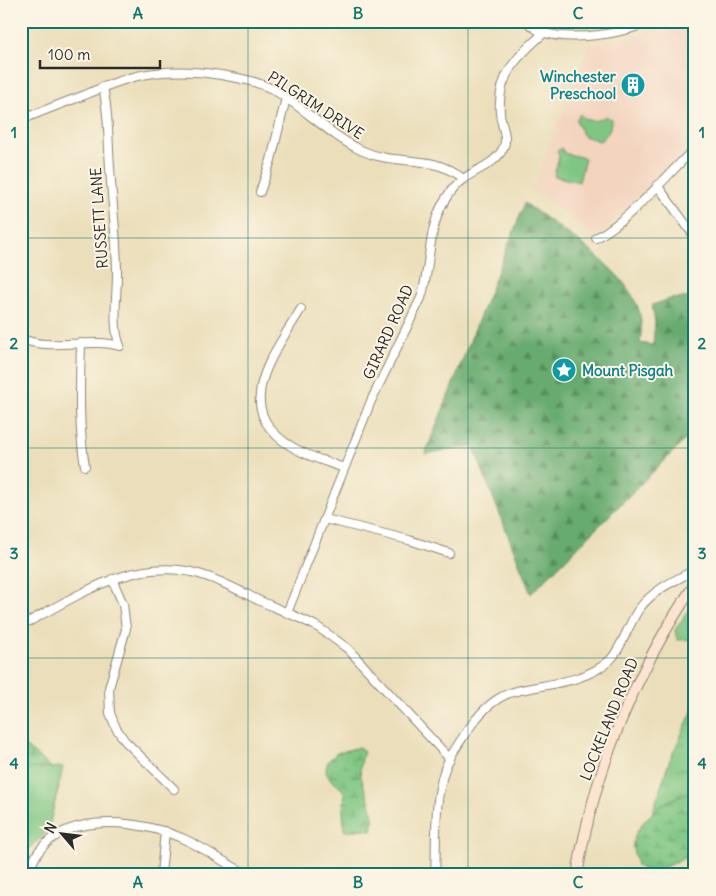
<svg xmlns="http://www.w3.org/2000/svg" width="716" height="896" viewBox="0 0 716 896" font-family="Delius,sans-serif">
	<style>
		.built { fill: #f3d4bf }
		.grass { fill: url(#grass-tufts); stroke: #557856 }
		.forest { fill: url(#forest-firs); stroke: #496b4e }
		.wetland { fill: url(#wetland-marsh); stroke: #557856 }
		.green { fill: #7fc682; stroke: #557856 }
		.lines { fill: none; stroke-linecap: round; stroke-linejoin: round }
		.minor-casing { stroke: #8b8573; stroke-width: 10 }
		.secondary-casing { stroke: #8b8573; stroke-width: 12 }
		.minor { stroke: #fff; stroke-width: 8 }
		.secondary { stroke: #fde4d1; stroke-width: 10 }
		.grid { fill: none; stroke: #0f766e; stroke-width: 1; stroke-opacity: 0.55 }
		.labels { text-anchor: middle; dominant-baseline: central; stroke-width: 4; stroke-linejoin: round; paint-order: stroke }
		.culture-label { font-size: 15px; font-weight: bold; fill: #0d838f; stroke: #fcf5e5; text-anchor: end }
		.street-label { font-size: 15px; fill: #2b2b2b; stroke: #fcf5e5 }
		.neatline { fill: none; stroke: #0f766e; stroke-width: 2 }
		.grid-label { font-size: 16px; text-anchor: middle; font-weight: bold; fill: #0f766e }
	</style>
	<defs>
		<pattern id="grass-tufts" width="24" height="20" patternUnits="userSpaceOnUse" patternTransform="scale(1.25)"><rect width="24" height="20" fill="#7fc682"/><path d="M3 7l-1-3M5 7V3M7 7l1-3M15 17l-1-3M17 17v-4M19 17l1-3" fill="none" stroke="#68a16b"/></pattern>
		<pattern id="forest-firs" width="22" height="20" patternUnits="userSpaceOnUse" patternTransform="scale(1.25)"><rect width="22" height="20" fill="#67ab70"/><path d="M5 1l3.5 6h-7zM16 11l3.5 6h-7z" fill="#558b5c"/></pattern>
		<pattern id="wetland-marsh" width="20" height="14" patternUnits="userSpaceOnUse" patternTransform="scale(1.25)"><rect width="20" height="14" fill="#7fc682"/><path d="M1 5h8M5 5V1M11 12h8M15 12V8" fill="none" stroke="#68a16b"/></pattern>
	</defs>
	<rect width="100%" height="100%" fill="#fcf5e5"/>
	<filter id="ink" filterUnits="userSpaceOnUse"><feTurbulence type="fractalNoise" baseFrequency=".02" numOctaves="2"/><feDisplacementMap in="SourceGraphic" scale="10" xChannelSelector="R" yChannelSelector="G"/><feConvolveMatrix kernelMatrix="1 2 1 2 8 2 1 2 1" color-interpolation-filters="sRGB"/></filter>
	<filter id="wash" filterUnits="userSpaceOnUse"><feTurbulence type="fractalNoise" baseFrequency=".0096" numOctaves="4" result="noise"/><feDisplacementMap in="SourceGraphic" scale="20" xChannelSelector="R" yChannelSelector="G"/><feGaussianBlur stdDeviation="1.12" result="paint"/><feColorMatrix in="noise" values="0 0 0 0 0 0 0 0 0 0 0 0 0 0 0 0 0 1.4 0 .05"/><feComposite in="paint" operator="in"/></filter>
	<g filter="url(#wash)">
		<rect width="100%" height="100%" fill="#ebdfbb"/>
		<path class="built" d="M671 21H678L695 42V140L600 234H593L532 190 590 44 627 40 640 36Z"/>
		<g class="grass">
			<path d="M695 600V639L677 640 675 630Z"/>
			<path d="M695 705V831L647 829 669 762Z"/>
		</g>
		<path class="forest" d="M525 203C558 228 622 266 637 305 642 317 642 330 640 343L653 345 655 322 652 305 670 299 695 297V430L531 594 473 446 425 454Z"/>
		<g class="wetland">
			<path d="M21 743 56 771 59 788 51 816 21 848Z"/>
			<path d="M359 747 364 751C362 759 359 769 361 777 366 795 377 812 372 830L360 829 349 832 344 830 343 810 345 793 342 789 331 780 327 775 326 769 328 761 337 753Z"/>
			<path d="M695 789V851L691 855C674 861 654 878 637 866 636 859 632 849 633 843 635 827 657 806 671 800 679 796 688 795 695 789Z"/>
		</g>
		<g class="green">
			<path d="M580 114C588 123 596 122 606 116L611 119C611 129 608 135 600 141L583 136 576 120Z"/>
			<path d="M562 148 564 153 585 158 579 182 554 176 559 156 557 151Z"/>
			<path d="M63 767 48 831 21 856V769Z"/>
		</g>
	</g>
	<g filter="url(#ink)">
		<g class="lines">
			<defs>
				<g id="minor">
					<path d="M526 21C531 25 536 30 542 32 571 42 624 34 651 21"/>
					<path d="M687 21 695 31"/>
					<path d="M103 87C109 114 108 140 110 167 112 203 117 238 117 274 117 296 112 326 120 346"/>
					<path d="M21 120C42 111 63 103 85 95 103 87 122 79 142 75 167 70 196 71 221 75 239 78 256 81 272 89 304 107 330 136 363 151 398 167 431 152 463 179"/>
					<path d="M657 185 695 237"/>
					<path d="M260 192 271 160 286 98"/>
					<path d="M596 238C634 216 664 178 695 148"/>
					<path d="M301 309C274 354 227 410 294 448 309 457 328 462 344 468"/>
					<path d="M21 338C47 352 90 337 120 346"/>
					<path d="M81 343C80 384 78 425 85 466"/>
					<path d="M325 519 409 540 449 553"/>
					<path d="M112 579 123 604 126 629 109 688 110 713 116 728 125 741 174 789"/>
					<path d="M287 613 371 401 421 298C432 264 426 226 448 195 452 189 458 183 463 179 477 169 498 163 504 146 508 136 500 122 500 112 497 74 519 55 545 32"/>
					<path d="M21 623 30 621C82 593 137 556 199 574 220 580 238 590 258 600 276 608 296 616 314 625 326 632 337 641 348 649L450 759"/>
					<path d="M27 875C31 866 34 858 39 851 71 810 145 821 186 840 208 850 227 865 249 875"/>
					<path d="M161 875 165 831"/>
					<path d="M435 875C437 839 433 800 446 766 452 752 461 740 470 727 480 713 495 697 513 692 546 683 582 684 609 661 620 652 630 621 639 609 654 589 674 581 695 570"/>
				</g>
				<path id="secondary" d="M577 875C593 772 636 670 695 584"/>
			</defs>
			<use href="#minor" class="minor-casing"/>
			<use href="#secondary" class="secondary-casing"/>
			<use href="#minor" class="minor"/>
			<use href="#secondary" class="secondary"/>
		</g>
	</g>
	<path class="grid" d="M248 21V875M468 21V875M21 238H695M21 448H695M21 658H695"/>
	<defs>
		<symbol id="building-disc" viewBox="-11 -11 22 22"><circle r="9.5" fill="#0f9aa8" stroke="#fcf5e5"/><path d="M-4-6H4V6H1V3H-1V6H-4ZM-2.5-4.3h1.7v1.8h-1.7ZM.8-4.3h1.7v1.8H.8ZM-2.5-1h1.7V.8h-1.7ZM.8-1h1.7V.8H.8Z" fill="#fff"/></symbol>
		<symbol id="sight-disc" viewBox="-11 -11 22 22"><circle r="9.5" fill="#0f9aa8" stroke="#fcf5e5"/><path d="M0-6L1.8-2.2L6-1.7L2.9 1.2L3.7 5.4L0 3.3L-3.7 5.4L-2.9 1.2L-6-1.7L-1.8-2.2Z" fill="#fff"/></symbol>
	</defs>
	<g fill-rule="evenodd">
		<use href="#building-disc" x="619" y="71" width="28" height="28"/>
		<use href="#sight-disc" x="550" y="356" width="28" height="28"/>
	</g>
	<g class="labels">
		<g class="culture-label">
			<text x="616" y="76">Winchester<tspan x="616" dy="17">Preschool</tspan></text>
			<text x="582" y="370" text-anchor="start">Mount Pisgah</text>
		</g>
		<g class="street-label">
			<text transform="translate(316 105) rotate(33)">PILGRIM DRIVE</text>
			<text transform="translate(99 218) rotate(-94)">RUSSETT LANE</text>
			<text transform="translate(388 332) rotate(-66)">GIRARD ROAD</text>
			<text transform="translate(609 719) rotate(-68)">LOCKELAND ROAD</text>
		</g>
	</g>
	<rect width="716" height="896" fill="none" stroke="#fcf5e5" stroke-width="55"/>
	<g transform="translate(62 834) rotate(298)" stroke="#fcf5e5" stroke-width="4" paint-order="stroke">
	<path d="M0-4L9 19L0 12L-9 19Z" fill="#2b2b2b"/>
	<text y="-8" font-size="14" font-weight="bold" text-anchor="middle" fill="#2b2b2b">N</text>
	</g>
	<path d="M40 60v8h120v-8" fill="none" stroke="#2b2b2b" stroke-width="2.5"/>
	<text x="48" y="60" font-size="15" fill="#2b2b2b" stroke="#fcf5e5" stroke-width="4" paint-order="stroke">100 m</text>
	<rect x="28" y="28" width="660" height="840" class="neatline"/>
	<g class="grid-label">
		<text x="138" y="19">A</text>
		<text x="358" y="19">B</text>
		<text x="578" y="19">C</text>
		<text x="14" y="138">1</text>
		<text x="702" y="138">1</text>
		<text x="14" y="349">2</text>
		<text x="702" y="349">2</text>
		<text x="14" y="559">3</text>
		<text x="702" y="559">3</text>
		<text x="14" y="769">4</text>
		<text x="702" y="769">4</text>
		<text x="138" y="888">A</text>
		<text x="358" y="888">B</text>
		<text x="578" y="888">C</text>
	</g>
</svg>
